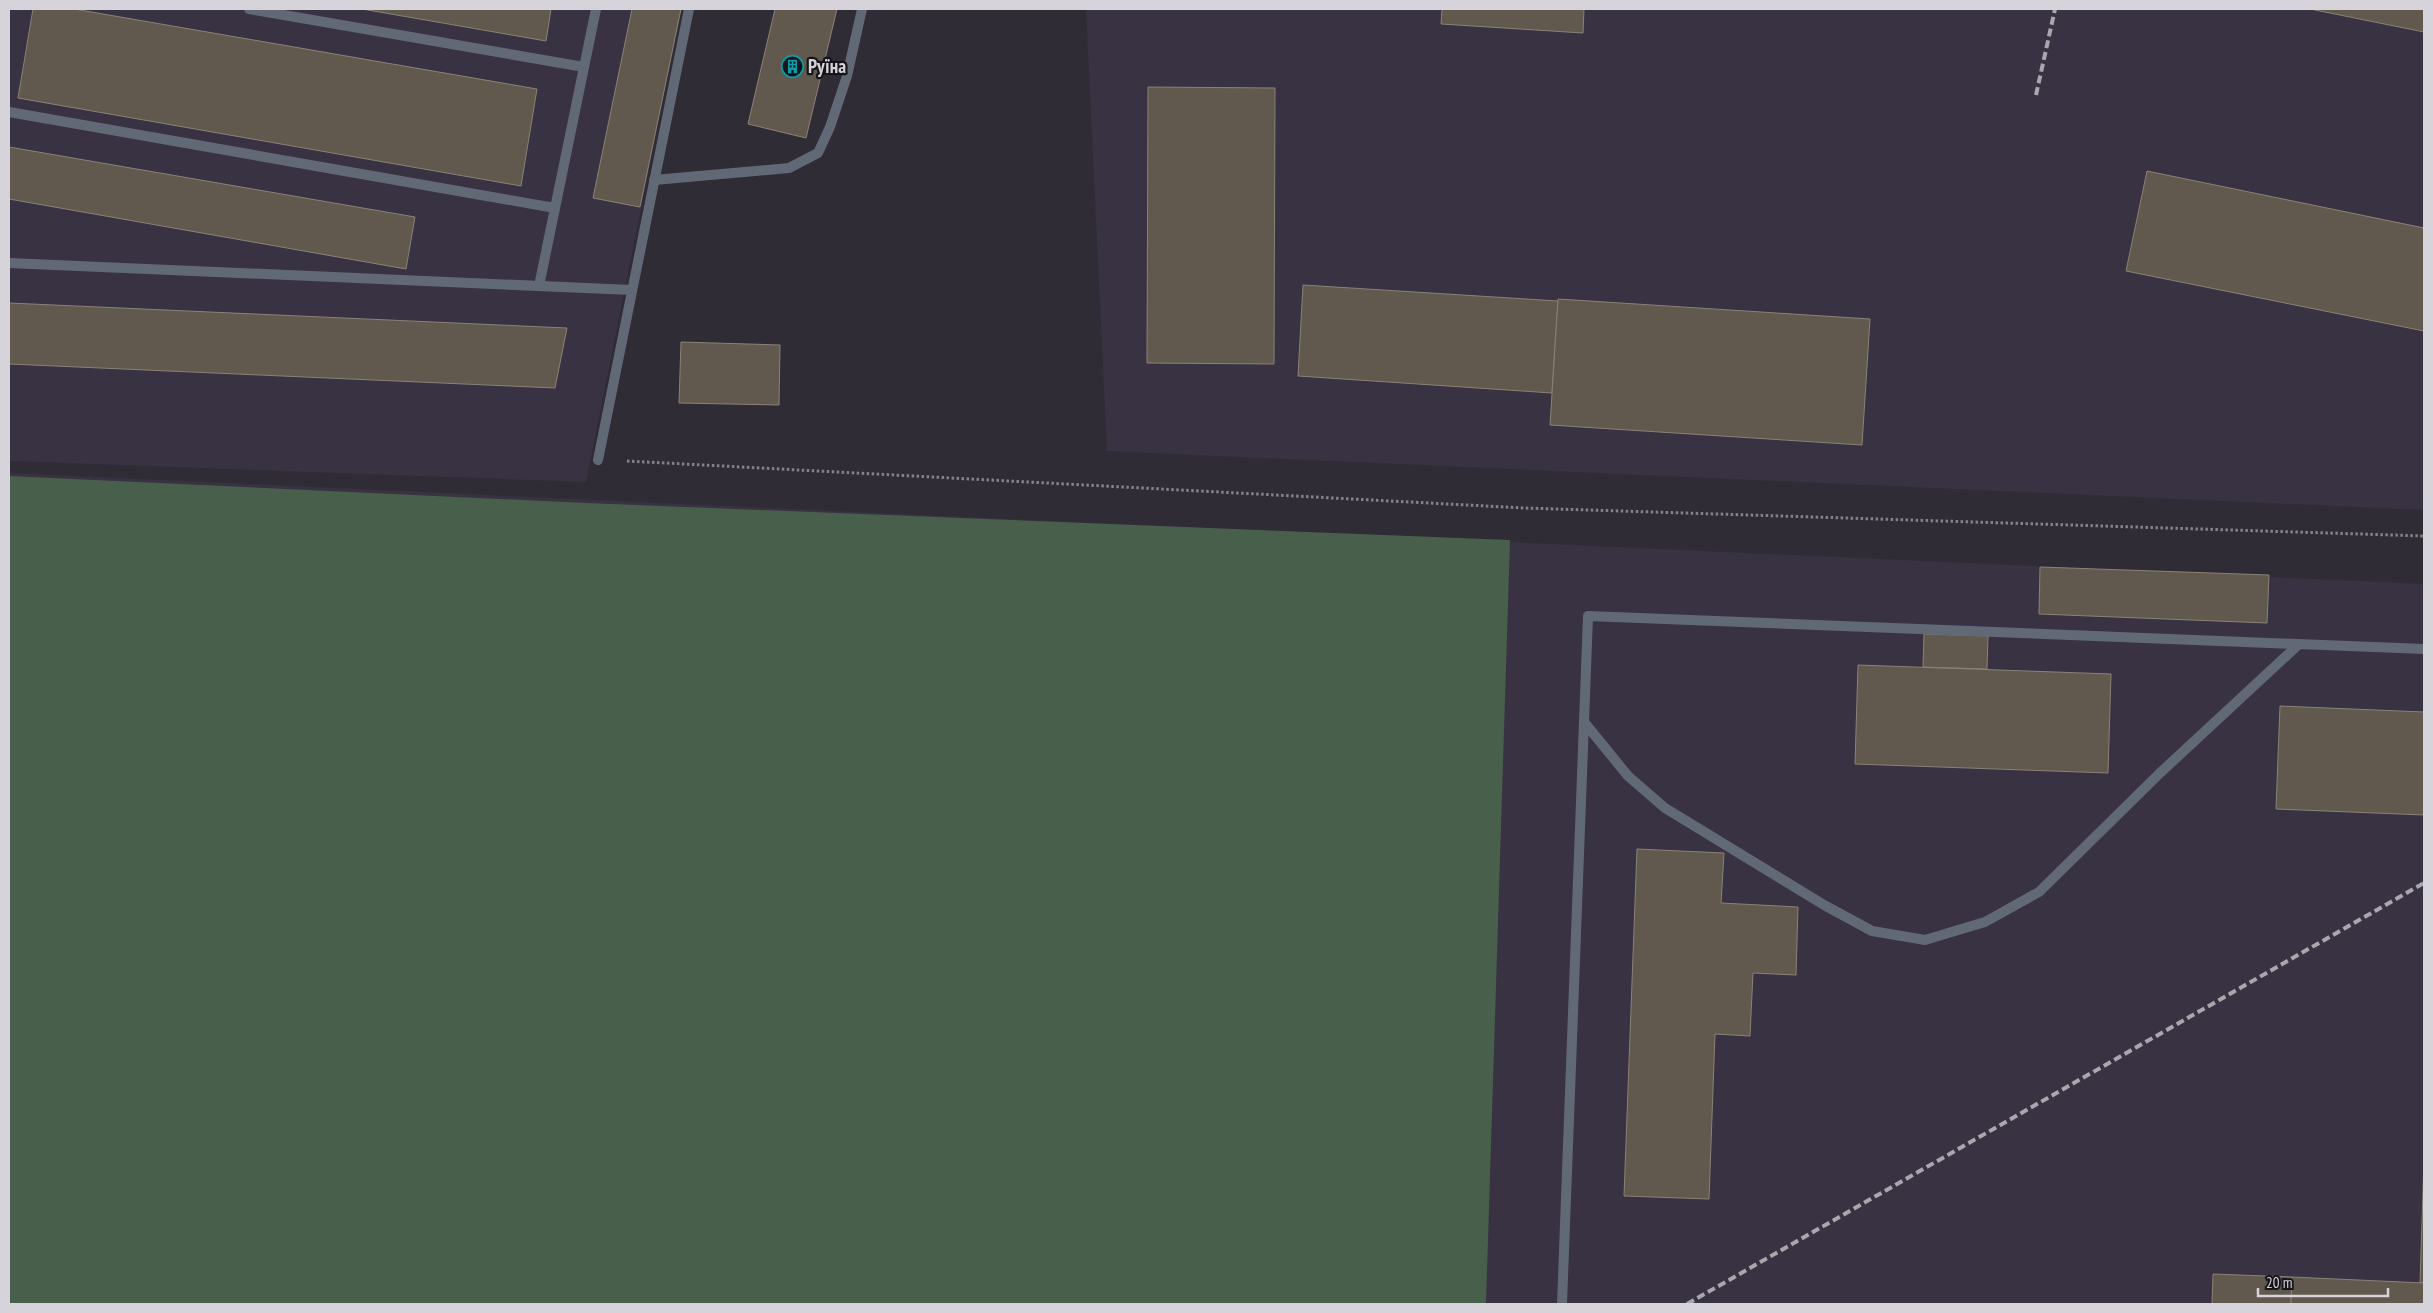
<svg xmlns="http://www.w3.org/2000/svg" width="2433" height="1313" viewBox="0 0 2433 1313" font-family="'PT Sans Narrow',sans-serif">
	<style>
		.built { fill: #393242 }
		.green { fill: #485f4b }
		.building { fill: #61594e; stroke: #8b8277 }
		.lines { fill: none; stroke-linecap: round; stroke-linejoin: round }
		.path { stroke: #848189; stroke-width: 3; stroke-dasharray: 2.5 2.5; stroke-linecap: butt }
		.lane { stroke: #616977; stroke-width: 10 }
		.rail { stroke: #a9a6ae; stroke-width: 4; stroke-dasharray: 8 4; stroke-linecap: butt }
		.labels { text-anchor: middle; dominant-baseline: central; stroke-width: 4.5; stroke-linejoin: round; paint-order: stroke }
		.poi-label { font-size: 19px; font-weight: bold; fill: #d6d3da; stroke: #17151a; text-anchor: start }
	</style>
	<rect width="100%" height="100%" fill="#302c36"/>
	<g class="built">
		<path d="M9 9H681L586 482 9 461Z"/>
		<path d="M1086 9H2424V510L1107 451Z"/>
		<path d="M9 473 2424 584V1304H9Z"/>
	</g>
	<path class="green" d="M9 476 586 503 1510 540 1486 1304H9Z"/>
	<g class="building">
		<path d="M33 9H74L537 89 521 186 18 98Z"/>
		<path d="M362 9H551L546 41Z"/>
		<path d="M632 9H681L640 207 593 198Z"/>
		<path d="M775 9H837L806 138 748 124Z"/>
		<path d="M1442 9H1584L1583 33 1441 24Z"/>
		<path d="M2310 9H2424V32Z"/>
		<path d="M1148 87 1275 88 1274 364 1147 363Z"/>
		<path d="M9 147 415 217 406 269 9 199Z"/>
		<path d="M2147 171 2424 228V331L2126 271Z"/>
		<path d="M1303 285 1558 301 1552 393 1298 376Z"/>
		<path d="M1558 299 1870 319 1862 445 1550 425Z"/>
		<path d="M9 303 567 328 555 388 9 364Z"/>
		<path d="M681 342 780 345 779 405 679 403Z"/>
		<path d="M2040 567 2269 575 2267 623 2039 614Z"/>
		<path d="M1924 634 1988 636 1987 669 1923 667Z"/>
		<path d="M1858 665 2111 674 2108 773 1855 764Z"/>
		<path d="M2280 706 2424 712V815L2276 809Z"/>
		<path d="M1637 849 1724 853 1721 903 1798 907 1796 975 1753 973 1750 1036 1715 1034 1709 1199 1624 1196Z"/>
		<path d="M2424 1160V1283H2420Z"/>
		<path d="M2213 1274 2292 1277 2291 1304H2212Z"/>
		<path d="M2292 1277 2424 1283V1304H2291Z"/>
	</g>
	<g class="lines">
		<path class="path" d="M627 461 1524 508 2424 536"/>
		<g class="lane">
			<path d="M249 9 584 67"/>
			<path d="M9 112 555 208"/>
			<path d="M654 180 789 168 818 153 830 127 847 76 862 9"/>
			<path d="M9 263 632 290"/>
			<path d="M539 286 596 9"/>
			<path d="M598 460 689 9"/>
			<path d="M1584 722 1628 776 1665 808 1824 905 1872 931 1925 940 1985 922 2039 892 2160 773 2299 644"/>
			<path d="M1562 1304 1588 616 2424 649"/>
		</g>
		<g class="rail">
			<path d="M2036 95 2055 9"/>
			<path d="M1687 1304 2424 883"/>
		</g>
	</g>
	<defs>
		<symbol id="building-ring" viewBox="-11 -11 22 22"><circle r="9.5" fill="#17151a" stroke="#0f9aa8" stroke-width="1.5"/><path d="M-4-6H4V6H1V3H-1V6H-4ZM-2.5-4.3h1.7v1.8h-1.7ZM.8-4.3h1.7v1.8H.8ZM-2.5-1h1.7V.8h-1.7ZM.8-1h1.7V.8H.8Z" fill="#0f9aa8"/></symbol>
	</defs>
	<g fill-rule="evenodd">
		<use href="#building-ring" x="780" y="54" width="25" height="25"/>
	</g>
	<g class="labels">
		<g class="poi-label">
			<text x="808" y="66">Руїна</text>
		</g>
	</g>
	<rect width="2433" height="1313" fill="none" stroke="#d6d3da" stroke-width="20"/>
	<path d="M2258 1288v8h130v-8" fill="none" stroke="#d6d3da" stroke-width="2.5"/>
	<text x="2266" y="1288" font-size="15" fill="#d6d3da" stroke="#17151a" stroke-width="4" paint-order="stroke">20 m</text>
</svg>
